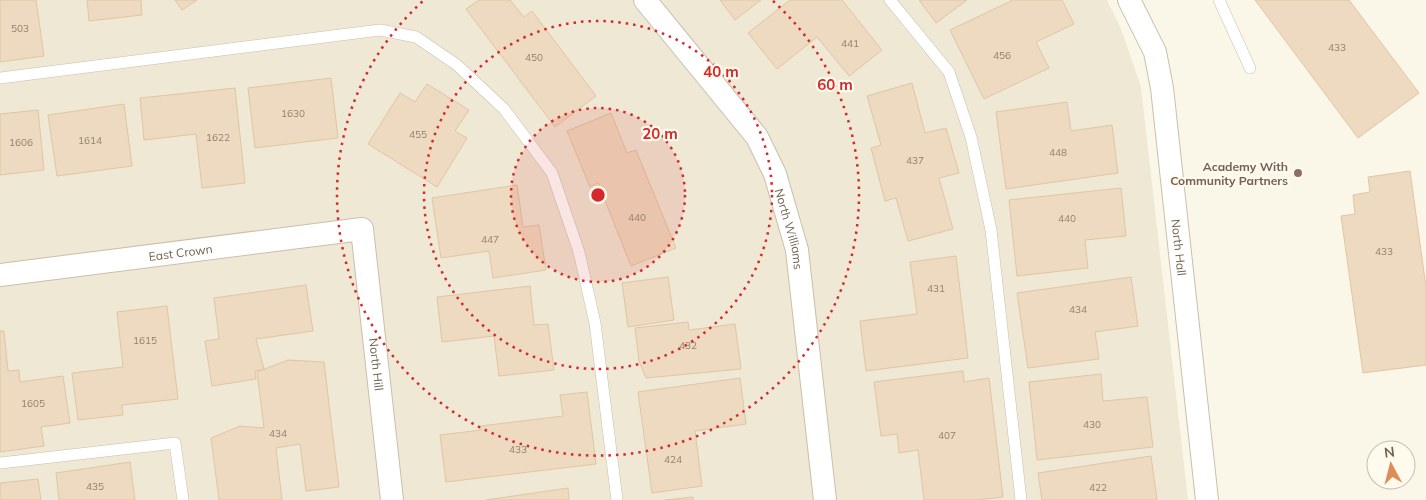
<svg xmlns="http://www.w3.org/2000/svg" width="1426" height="500" viewBox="0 0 1426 500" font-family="Mulish,sans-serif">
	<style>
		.residential { fill: #efe8d4 }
		.building { fill: #eddac0; stroke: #e0c6a3 }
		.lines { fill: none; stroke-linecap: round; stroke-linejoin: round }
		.service-casing { stroke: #c9bfac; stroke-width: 12 }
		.minor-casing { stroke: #c9bfac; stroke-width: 24 }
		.service { stroke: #fff; stroke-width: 11 }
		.minor { stroke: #fff; stroke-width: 22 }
		.ring { fill: none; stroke: #d62828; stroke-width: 2.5; stroke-dasharray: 2.5 5 }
		.education-dot { fill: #8d6e63; stroke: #fefbee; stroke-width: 2 }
		.labels { text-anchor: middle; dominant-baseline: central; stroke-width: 4.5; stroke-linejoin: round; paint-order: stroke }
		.number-label { font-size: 10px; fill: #92816a }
		.education-label { font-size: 12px; font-weight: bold; fill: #785e54; stroke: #fefbee; text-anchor: end }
		.street-label { font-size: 12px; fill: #73634e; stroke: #fefbee }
		.centre { fill: #d62828; stroke: #fefbee; stroke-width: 2.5 }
		.ring-label { font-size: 15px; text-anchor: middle; font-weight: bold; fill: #d62828; stroke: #fefbee; stroke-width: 4.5; stroke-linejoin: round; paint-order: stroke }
	</style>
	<rect width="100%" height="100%" fill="#fbf7e8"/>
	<path class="residential" d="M0 0H1107L1122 31 1141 87 1188 500H0Z"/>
	<g class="building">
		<path d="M0 0H36L44 56 0 62Z"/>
		<path d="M87 0H141L142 15 89 21Z"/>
		<path d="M175 0H197L182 10Z"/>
		<path d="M479 0H510L524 17 532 11 596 96 555 127 466 9Z"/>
		<path d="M720 0H761L735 20Z"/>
		<path d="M790 0H842L882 50 849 76 817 37 777 69 748 33Z"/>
		<path d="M919 0H967L936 23Z"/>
		<path d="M1013 0H1062L1074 24 1036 42 1049 68 984 99 950 30Z"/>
		<path d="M1255 0H1349L1419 93 1358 138Z"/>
		<path d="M331 78 338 138 255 148 248 88Z"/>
		<path d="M912 83 925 133 946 128 959 173 939 178 953 229 908 241 896 198 885 201 871 148 881 145 867 96Z"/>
		<path d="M427 84 469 110 455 131 467 138 437 187 368 144 400 93 415 102Z"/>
		<path d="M235 88 245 183 202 188 196 134 144 140 140 98Z"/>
		<path d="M1067 102 1071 131 1112 125 1118 173 1006 189 996 112Z"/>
		<path d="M124 104 132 166 57 176 48 115Z"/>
		<path d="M38 110 44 170 0 175V114Z"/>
		<path d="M611 113 627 153 636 150 676 248 631 266 598 183 590 187 567 131Z"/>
		<path d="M1410 171 1426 287V365L1363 373 1341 216 1355 214 1353 195 1370 192 1368 177Z"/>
		<path d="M517 185 523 227 539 225 546 270 493 278 489 251 441 258 432 198Z"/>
		<path d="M1121 188 1126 236 1085 240 1088 268 1017 276 1009 200Z"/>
		<path d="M956 256 968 358 866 371 860 321 917 314 910 262Z"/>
		<path d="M668 277 674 320 628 327 622 283Z"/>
		<path d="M1131 277 1138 326 1095 332 1099 359 1028 368 1017 293Z"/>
		<path d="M306 285 313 331 256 339 264 369 255 371 256 379 212 386 205 341 219 339 214 298Z"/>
		<path d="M530 286 534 325 548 324 554 370 499 376 494 336 442 342 437 297Z"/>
		<path d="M167 306 178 399 122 405 123 415 78 420 72 373 123 367 117 312Z"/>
		<path d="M688 322 689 330 735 324 741 369 646 378 639 361 635 328Z"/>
		<path d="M0 331H4L8 371 19 370 20 382 63 376 70 423 41 427 44 446 0 452Z"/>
		<path d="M288 360 324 362 339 487 306 491 300 444 276 448 282 500H219L211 438 240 426 264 428 257 372Z"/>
		<path d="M963 371 964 382 989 378 1003 497 978 500H924L918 450 899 453 897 434 881 436 874 382Z"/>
		<path d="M1101 374 1103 401 1147 397 1153 447 1037 460 1029 382Z"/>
		<path d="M740 378 746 424 695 431 702 486 652 493 638 392Z"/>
		<path d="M587 392 596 464 446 482 440 435 481 430V426L563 416 560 395Z"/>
		<path d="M1151 456 1157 500H1042L1038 473Z"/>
		<path d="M130 462 135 500H59L56 473Z"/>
		<path d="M38 479 41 500H0V483Z"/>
		<path d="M568 488 569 500H486Z"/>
		<path d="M693 497V500H665Z"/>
	</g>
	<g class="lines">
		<defs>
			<g id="service">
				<path d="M890 0 949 72 971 137 991 230 1021 500"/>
				<path d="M1219 0 1250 68"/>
				<path d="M0 78 380 30 416 37 457 65 504 109 552 173 579 252 595 323 617 500"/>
				<path d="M0 463 175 443 183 500"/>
			</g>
			<g id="minor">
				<path id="s1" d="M645 0 757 137 775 174 797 250 825 500"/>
				<path id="s2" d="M1129 0 1155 52 1162 88 1207 500"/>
				<path id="s3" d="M0 275 362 229 392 500"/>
			</g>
		</defs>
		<use href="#service" class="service-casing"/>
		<use href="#minor" class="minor-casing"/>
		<use href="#service" class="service"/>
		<use href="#minor" class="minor"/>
	</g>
	<circle cx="598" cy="195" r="87" fill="#d62828" fill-opacity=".12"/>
	<g class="ring">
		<circle cx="598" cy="195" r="87"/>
		<circle cx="598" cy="195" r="174"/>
		<path d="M773 1A261 261 0 1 1 423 1"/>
	</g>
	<circle class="education-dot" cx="1298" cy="173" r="5"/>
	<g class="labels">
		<g class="number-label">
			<text x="20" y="28">503</text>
			<text x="850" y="43">441</text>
			<text x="1337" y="47">433</text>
			<text x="1002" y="55">456</text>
			<text x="534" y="57">450</text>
			<text x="293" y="113">1630</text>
			<text x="418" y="134">455</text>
			<text x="218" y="137">1622</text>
			<text x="90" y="140">1614</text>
			<text x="21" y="142">1606</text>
			<text x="1058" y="152">448</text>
			<text x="915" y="160">437</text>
			<text x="637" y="217">440</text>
			<text x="1067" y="218">440</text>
			<text x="490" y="239">447</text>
			<text x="1384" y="251">433</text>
			<text x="936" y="288">431</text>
			<text x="1078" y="309">434</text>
			<text x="145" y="340">1615</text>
			<text x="688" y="345">432</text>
			<text x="33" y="403">1605</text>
			<text x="1092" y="424">430</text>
			<text x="278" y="433">434</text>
			<text x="947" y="435">407</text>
			<text x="518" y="449">433</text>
			<text x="673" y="459">424</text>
			<text x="95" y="486">435</text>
			<text x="1098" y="487">422</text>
		</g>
		<g class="education-label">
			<text x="1288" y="166">Academy With<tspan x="1288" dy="14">Community Partners</tspan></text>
		</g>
		<g class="street-label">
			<text stroke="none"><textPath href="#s1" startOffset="275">North Williams</textPath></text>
			<text stroke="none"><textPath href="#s2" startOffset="255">North Hall</textPath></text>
			<text stroke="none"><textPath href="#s3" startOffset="182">East Crown</textPath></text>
			<text stroke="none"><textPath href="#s3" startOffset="501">North Hill</textPath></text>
		</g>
	</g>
	<circle cx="598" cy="195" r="8" class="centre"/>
	<g class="ring-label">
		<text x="721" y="77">40 m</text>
		<text x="835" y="90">60 m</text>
		<text x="660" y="139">20 m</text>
	</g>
	<g transform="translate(1391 465) rotate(353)"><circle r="24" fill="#fefbee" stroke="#c6beae"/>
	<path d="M0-4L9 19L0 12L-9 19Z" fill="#dc8e56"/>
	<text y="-8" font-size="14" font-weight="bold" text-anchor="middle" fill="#73634e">N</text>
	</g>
</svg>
